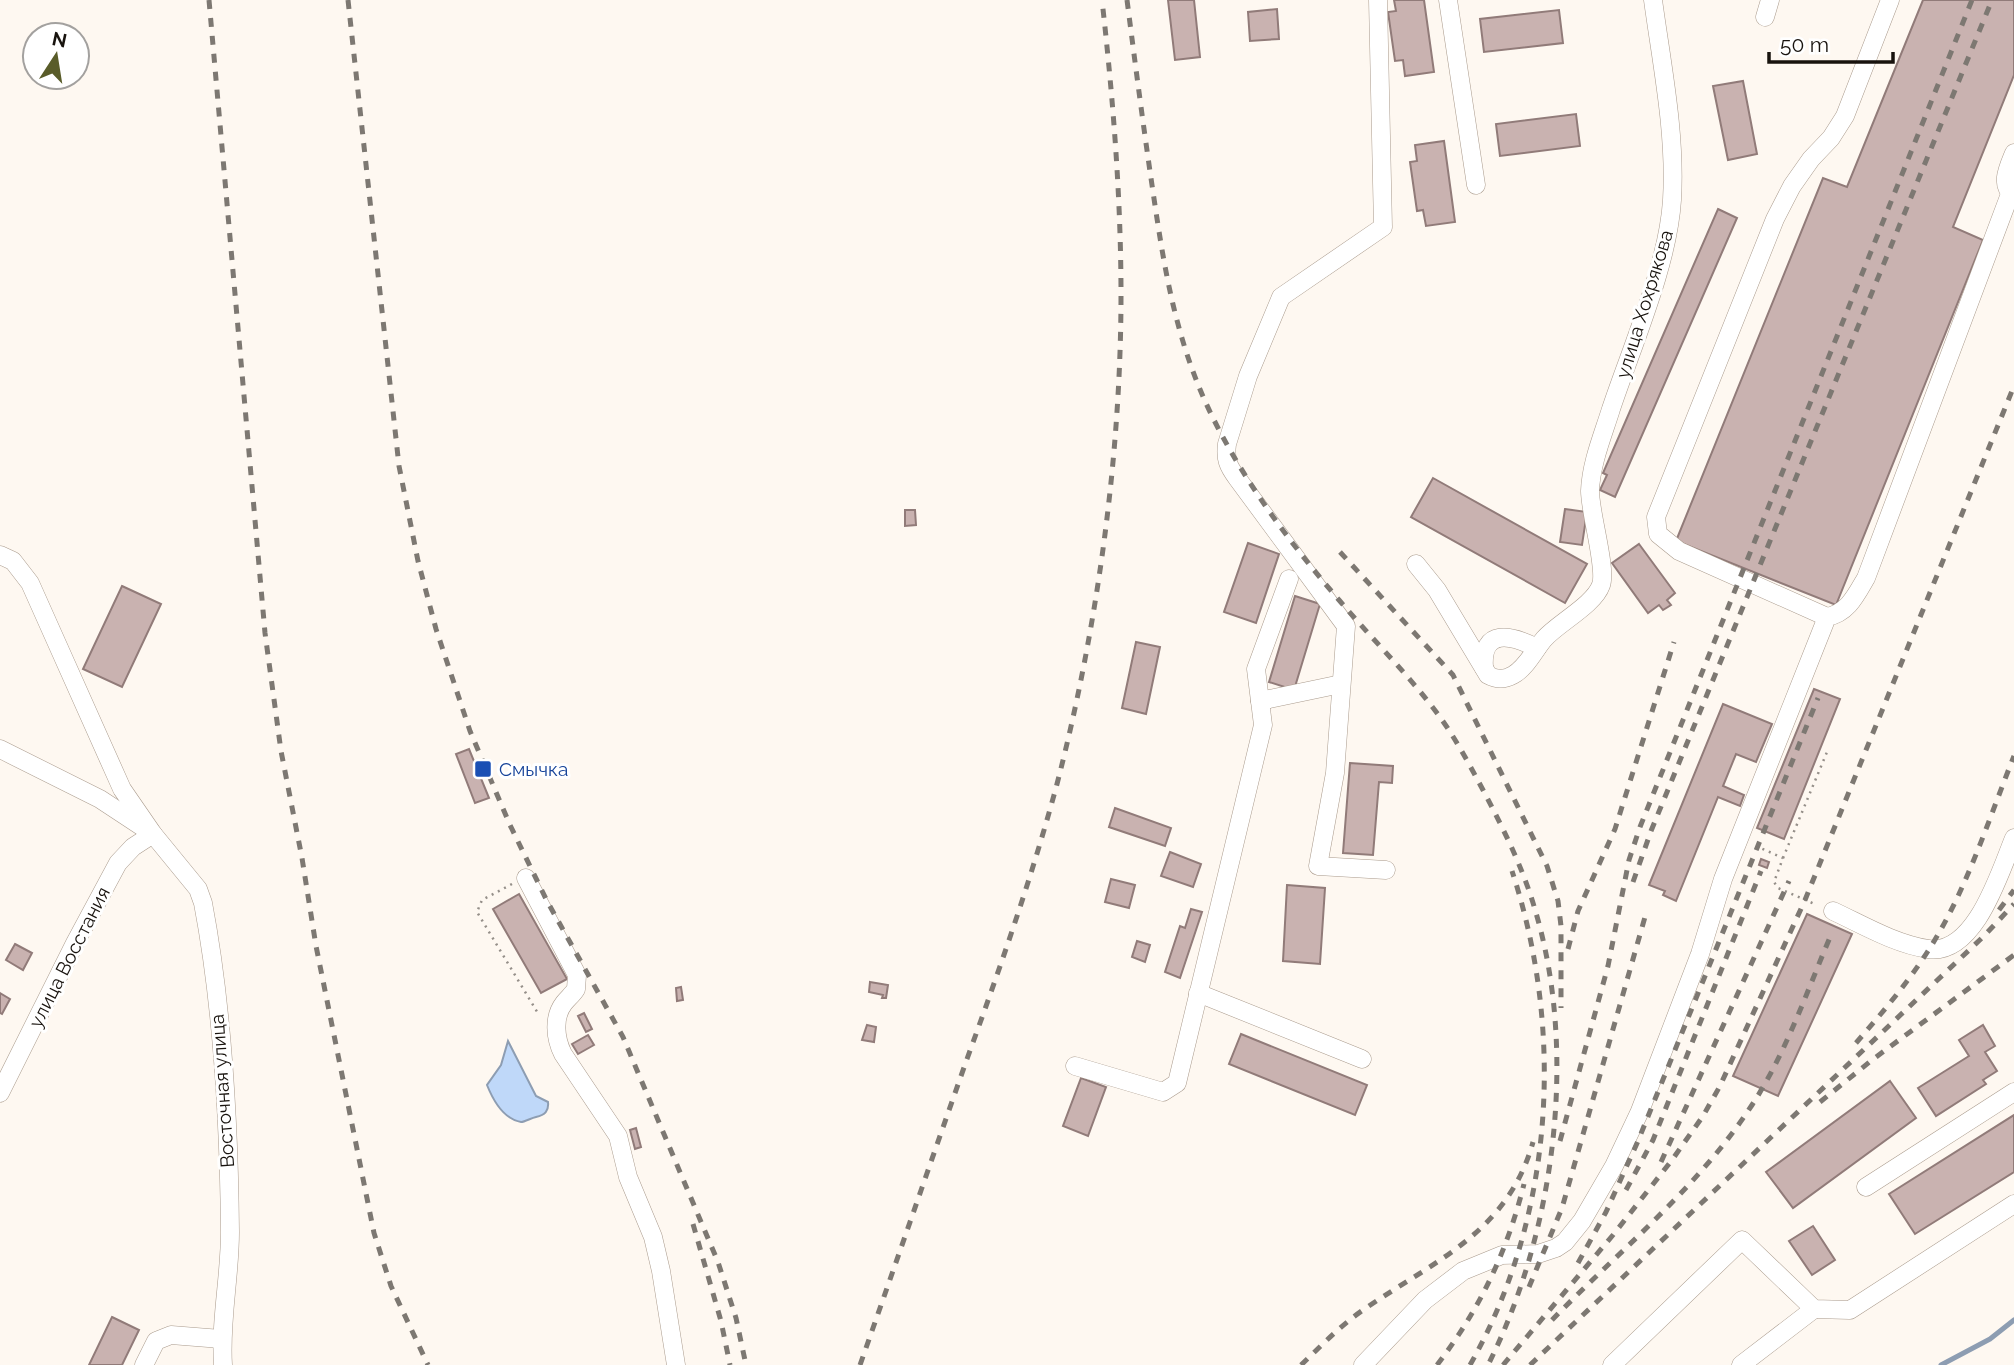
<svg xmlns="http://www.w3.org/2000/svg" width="2014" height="1365" viewBox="0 0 2014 1365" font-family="Raleway,sans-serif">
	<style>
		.water { fill: #bfd8f9; stroke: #8d9db2; stroke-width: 2 }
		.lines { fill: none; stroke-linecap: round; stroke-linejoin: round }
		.stream { stroke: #8d9db2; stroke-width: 5 }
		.building { fill: #c9b2b0; stroke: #917b79; stroke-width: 2 }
		.minor-casing { stroke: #aa9b8d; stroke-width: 19 }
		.path { stroke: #958f89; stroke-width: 2.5; stroke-dasharray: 2 5; stroke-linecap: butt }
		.minor { stroke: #fff; stroke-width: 18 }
		.rail { stroke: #7d7872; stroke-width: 5; stroke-dasharray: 9 9; stroke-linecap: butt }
		.transit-dot { fill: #1a4fb4; stroke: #fff; stroke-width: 2.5 }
		.labels { text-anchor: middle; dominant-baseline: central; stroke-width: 6; stroke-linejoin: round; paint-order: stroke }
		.street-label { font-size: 19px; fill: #18130e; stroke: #fff }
		.transit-label { font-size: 19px; fill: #164399; stroke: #fff; text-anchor: start }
	</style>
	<rect width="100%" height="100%" fill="#fef8f1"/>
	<path class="water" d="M508 1041 536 1096 548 1102C549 1111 545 1115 536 1117 531 1118 525 1122 521 1122 503 1119 493 1100 487 1085L501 1065Z"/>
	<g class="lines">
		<path class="stream" d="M1941 1365 1990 1339 2014 1320"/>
	</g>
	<g class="building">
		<path d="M1168 0H1194L1200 57 1175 60Z"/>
		<path d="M1394 0H1424L1434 72 1405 76 1403 60 1395 61 1388 12 1396 11Z"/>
		<path d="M1923 0H2014V75L1953 227 1983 240 1836 605 1676 541 1823 178 1847 187Z"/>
		<path d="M1277 9 1279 39 1250 41 1248 12Z"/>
		<path d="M1559 10 1563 43 1484 52 1480 19Z"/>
		<path d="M1743 81 1757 154 1728 160 1713 86Z"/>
		<path d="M1576 114 1580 146 1500 156 1496 124Z"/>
		<path d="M1444 141 1455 222 1426 226 1423 210 1417 211 1410 162 1417 161 1415 145Z"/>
		<path d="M1718 209 1737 218 1615 497 1600 490 1607 475 1603 473Z"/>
		<path d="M1433 478 1587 564 1565 603 1411 517Z"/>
		<path d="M1565 509 1587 512 1582 545 1560 542Z"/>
		<path d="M905 510H915L916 525 905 526Z"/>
		<path d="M1248 543 1279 554 1256 623 1224 612Z"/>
		<path d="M1639 544 1675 593 1667 600 1671 605 1663 610 1659 605 1648 613 1612 563Z"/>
		<path d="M122 586 161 604 122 687 83 669Z"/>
		<path d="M1295 596 1320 604 1294 690 1269 682Z"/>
		<path d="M1136 642 1160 647 1146 714 1122 708Z"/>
		<path d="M1814 689 1840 699 1784 839 1757 828Z"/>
		<path d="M1723 704 1772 724 1756 762 1736 754 1723 786 1744 795 1740 806 1718 797 1676 901 1663 895 1665 891 1649 885Z"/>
		<path d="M469 749 489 798 475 803 456 754Z"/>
		<path d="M1350 763 1393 766 1392 783 1379 782 1373 855 1343 853Z"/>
		<path d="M1115 808 1171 828 1165 846 1109 827Z"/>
		<path d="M1170 852 1201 864 1193 887 1161 876Z"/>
		<path d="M1761 859 1769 862 1767 868 1759 865Z"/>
		<path d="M1111 879 1135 885 1129 908 1105 902Z"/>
		<path d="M1287 885 1325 888 1320 964 1283 961Z"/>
		<path d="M519 894 567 979 541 993 493 909Z"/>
		<path d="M1191 909 1202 912 1180 978 1165 972 1180 926 1185 928Z"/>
		<path d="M1807 914 1852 934 1778 1096 1733 1076Z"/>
		<path d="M1137 941 1150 945 1145 962 1132 957Z"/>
		<path d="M15 944 32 953 23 970 6 960Z"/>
		<path d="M870 982 888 985 886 998H882L883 995 869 992Z"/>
		<path d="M681 987 683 1000 677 1001 676 988Z"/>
		<path d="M0 993 10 999 2 1014 0 1013Z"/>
		<path d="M584 1013 592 1029 586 1032 578 1016Z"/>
		<path d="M867 1025 876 1027 874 1042 862 1040Z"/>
		<path d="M1983 1025 1995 1046 1985 1052 1997 1071 1983 1080 1986 1084 1936 1116 1918 1088 1969 1056 1959 1040Z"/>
		<path d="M1241 1034 1367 1085 1355 1115 1229 1064Z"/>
		<path d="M588 1035 594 1045 578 1054 572 1044Z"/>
		<path d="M1081 1078 1106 1087 1088 1136 1063 1126Z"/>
		<path d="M1890 1081 1916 1118 1793 1208 1766 1172Z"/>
		<path d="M2014 1115V1172L1915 1234 1889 1194Z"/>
		<path d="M636 1128 641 1147 635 1149 630 1130Z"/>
		<path d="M1813 1226 1835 1260 1812 1275 1789 1241Z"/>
		<path d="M112 1317 139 1330 122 1365H89Z"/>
	</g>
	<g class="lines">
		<defs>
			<g id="minor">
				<path d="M1378 0 1383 227 1281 297 1248 376 1227 444C1225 459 1228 466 1237 478L1346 626 1335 773 1318 866 1386 870"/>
				<path d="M1448 0 1476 185"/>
				<path d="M1765 17 1770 0"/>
				<path d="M2014 153C2008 168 1999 185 2014 196"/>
				<path d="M0 555 13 561 30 583 122 789 153 834 198 889 203 903C223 1008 229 1125 230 1232 230 1277 220 1320 223 1365"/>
				<path d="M1416 564 1437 590 1488 675C1497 680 1504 680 1513 675 1526 668 1534 651 1544 639 1558 623 1594 605 1601 585 1607 569 1590 513 1590 491 1591 463 1603 435 1611 409 1632 346 1668 265 1672 200 1676 134 1662 66 1653 0"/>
				<path d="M1827 617 1679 551 1658 534 1656 517 1775 219 1792 186 1811 159 1831 138 1845 116 1890 0"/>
				<path d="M1484 668C1481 627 1512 635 1537 648"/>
				<path d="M1260 701 1341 684"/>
				<path d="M0 749 100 799 144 828"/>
				<path d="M526 878 577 975 576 989C573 994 568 998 564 1003 553 1017 555 1038 563 1054L618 1136 628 1177 653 1237 661 1271 676 1365"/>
				<path d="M1833 911C1863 925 1895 944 1928 949 1975 956 2000 872 2014 838"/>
				<path d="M1198 993 1362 1059"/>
				<path d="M1075 1066 1163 1092 1177 1083 1263 725 1256 669 1289 579"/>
				<path d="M0 1093 75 943 118 863 133 847 153 834"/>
				<path d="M1866 1187 2014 1092"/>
				<path d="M144 1365 156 1341 171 1335 221 1339"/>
				<path d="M1363 1365 1425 1300 1463 1271 1502 1255 1538 1254 1556 1248 1565 1242 1582 1221 1614 1166 1640 1111 1700 954 1723 879 1827 617C1848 613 1856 595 1866 578L2010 194"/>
				<path d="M1612 1365 1742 1240 1814 1309 1850 1310 2014 1204"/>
				<path d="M1741 1365 1814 1309"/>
			</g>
		</defs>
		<use href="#minor" class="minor-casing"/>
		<g class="path">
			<path d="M1756 846 1783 858 1774 882 1778 888 1817 905"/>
			<path d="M1783 858 1827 752"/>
			<path d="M512 884 482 900 477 912 539 1015"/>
		</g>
		<use href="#minor" class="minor"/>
		<g class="rail">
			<path d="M209 0 265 633 281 751 302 858 316 946 374 1233 391 1286 428 1365"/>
			<path d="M348 0 399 466 418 561 436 629 470 731 510 825 547 901 623 1037 639 1075 718 1262 736 1318 746 1365"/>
			<path d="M1127 0C1135 62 1143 124 1152 185 1164 267 1175 340 1212 416 1245 483 1290 543 1339 600 1371 638 1407 673 1437 713 1455 737 1469 764 1483 790 1504 830 1524 870 1536 913 1578 1056 1554 1234 1488 1365"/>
			<path d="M1340 552 1453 675 1547 866 1558 901 1561 926V1008"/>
			<path d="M1633 882 1651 831 1992 0"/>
			<path d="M1999 910 2014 890"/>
			<path d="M1568 949 1578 911 1615 829 1674 642"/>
			<path d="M1856 1043C1881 1014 1907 984 1928 951 1966 892 1988 821 2014 756"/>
			<path d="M1820 1102 1872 1060 2014 955"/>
			<path d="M1560 1141 1608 966 1629 860 1640 827 1972 0"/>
			<path d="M1661 1162 1789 881"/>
			<path d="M1626 1190 1653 1140 1761 871"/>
			<path d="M693 1224 721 1321 730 1365"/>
			<path d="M1578 1263 1606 1212 1638 1141 1818 698"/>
			<path d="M1529 1287 1562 1208 1645 917"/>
			<path d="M1552 1320C1620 1250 1698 1188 1752 1105 1786 1053 1807 991 1831 935"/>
			<path d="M860 1365C896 1263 931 1161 967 1059 1000 968 1032 877 1057 784 1097 630 1121 455 1121 295 1121 197 1113 98 1102 0"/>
			<path d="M1301 1365C1322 1345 1342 1324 1366 1308 1436 1260 1508 1232 1533 1142"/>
			<path d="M1437 1365C1480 1309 1507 1252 1524 1184"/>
			<path d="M1470 1365C1554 1217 1565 1032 1512 871"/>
			<path d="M1503 1365 1613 1235 1672 1160 1703 1116 1720 1086 1805 900 2014 386"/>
			<path d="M1530 1365 1984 936 2014 904"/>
		</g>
	</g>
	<rect class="transit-dot" x="474" y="760" width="18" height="18" rx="3.5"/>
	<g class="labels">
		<g class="street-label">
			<text transform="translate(1644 304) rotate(-73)">улица Хохрякова</text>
			<text transform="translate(69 957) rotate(-63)">улица Восстания</text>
			<text transform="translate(222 1091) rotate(-94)">Восточная улица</text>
		</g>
		<g class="transit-label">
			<text x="499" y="769">Смычка</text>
		</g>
	</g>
	<g transform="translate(56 56) rotate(12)"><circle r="33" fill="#ffffff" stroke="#a3a19f" stroke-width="2"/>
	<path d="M0-5L12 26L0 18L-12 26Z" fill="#595c29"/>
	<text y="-10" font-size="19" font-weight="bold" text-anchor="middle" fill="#18130e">N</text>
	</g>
	<path d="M1769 52v10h124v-10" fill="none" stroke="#18130e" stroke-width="3.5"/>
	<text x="1780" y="52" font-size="21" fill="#18130e" stroke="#ffffff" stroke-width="5" paint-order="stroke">50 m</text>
</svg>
